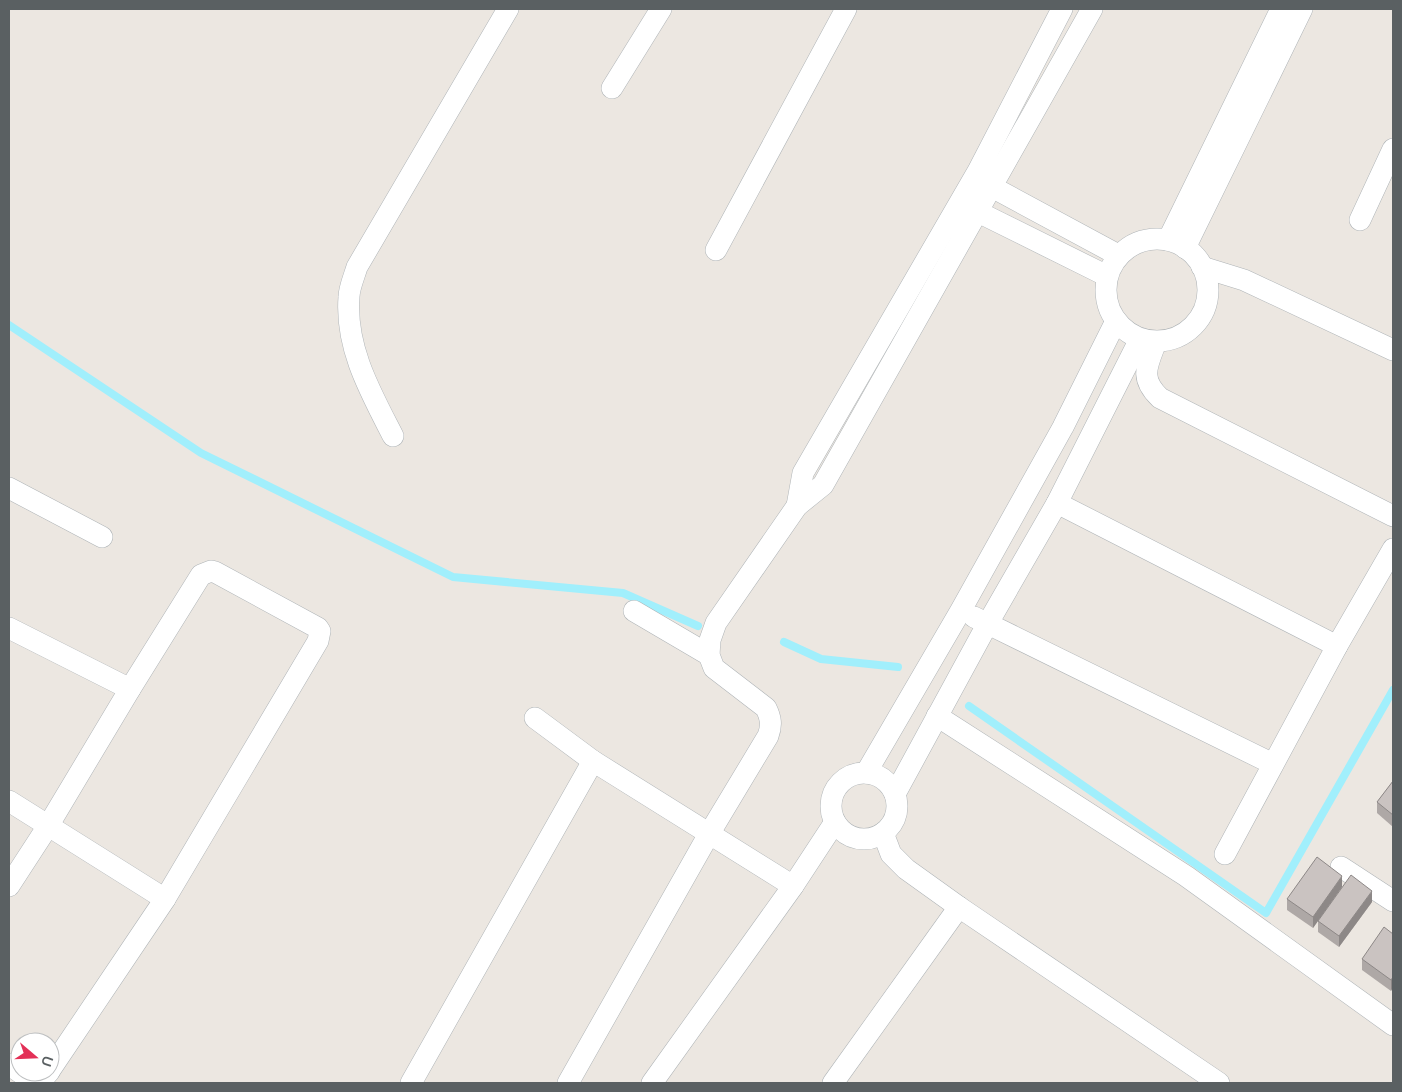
<svg xmlns="http://www.w3.org/2000/svg" width="1402" height="1092" viewBox="0 0 1402 1092" font-family="Mulish,sans-serif">
	<style>
		.lines { fill: none; stroke-linecap: round; stroke-linejoin: round }
		.stream { stroke: #a1effc; stroke-width: 8 }
		.street-casing { stroke: #afb4b7; stroke-width: 22 }
		.street { stroke: #fff; stroke-width: 21 }
		.wall { fill: #aea8a6 }
		.shaded-wall { fill: #8d8887 }
		.building { fill: #cac3c1; stroke: #8d8887 }
	</style>
	<rect width="100%" height="100%" fill="#ece7e1"/>
	<g class="lines">
		<g class="stream">
			<path d="M9 325 201 453 453 577 623 593 698 626"/>
			<path d="M784 642 821 659 898 667"/>
			<path d="M969 706 1266 913 1393 690"/>
		</g>
		<defs>
			<g id="street">
				<path d="M612 88 661 9"/>
				<path d="M979 180 1118 255"/>
				<path d="M966 206 1107 276"/>
				<path d="M1360 220 1393 149"/>
				<circle cx="1157" cy="290" r="51"/>
				<path d="M1168 240 1281 9"/>
				<path d="M1185 248 1302 9"/>
				<path d="M716 250 846 9"/>
				<path d="M1202 267 1244 280 1393 350"/>
				<path d="M1156 342C1147 366 1139 378 1160 398L1393 516"/>
				<path d="M393 436C371 393 345 348 349 297 349 288 354 277 357 267L508 9"/>
				<path d="M9 488 102 537"/>
				<path d="M1057 503 1337 646"/>
				<path d="M797 506 803 473 978 171 1062 9"/>
				<path d="M634 611 709 655"/>
				<path d="M974 617 1273 764"/>
				<path d="M9 628 130 689"/>
				<path d="M937 716 1186 876 1393 1025"/>
				<path d="M535 718 593 761 793 886"/>
				<path d="M866 773 961 610 1063 427 1116 321"/>
				<circle cx="864" cy="806" r="33"/>
				<path d="M895 794 988 623 1057 503 1140 339"/>
				<path d="M9 801 165 899"/>
				<path d="M883 833 891 854 906 869 959 907 1219 1083"/>
				<path d="M1225 854 1337 646 1393 549"/>
				<path d="M1341 867 1393 901"/>
				<path d="M9 886 48 826 130 689 201 575 211 571 215 572 318 628 320 631 318 641 165 899 50 1070"/>
				<path d="M9 1064C20 1073 37 1088 49 1072"/>
				<path d="M411 1083 593 761"/>
				<path d="M568 1083 709 834 768 736C772 725 771 718 766 708L714 668 709 655 710 640 716 623 797 506 823 485 1092 9"/>
				<path d="M652 1083 793 886 835 822"/>
				<path d="M833 1083 959 907"/>
			</g>
		</defs>
		<use href="#street" class="street-casing"/>
		<use href="#street" class="street"/>
	</g>
	<g class="wall">
		<path d="M1393 781V827L1377 813V802Z"/>
		<path d="M1342 887 1313 928 1287 910V899Z"/>
		<path d="M1372 902 1339 947 1318 932V921Z"/>
		<path d="M1393 934V997L1392 996V989L1391 991 1362 970V959Z"/>
	</g>
	<g class="shaded-wall">
		<path d="M1342 876V887L1313 928V917Z"/>
		<path d="M1372 891V902L1339 947V936Z"/>
		<path d="M1393 977V986L1392 985V989L1391 991V980Z"/>
	</g>
	<g class="building">
		<path d="M1393 781V815L1377 802Z"/>
		<path d="M1317 857 1342 876 1313 917 1287 899Z"/>
		<path d="M1351 875 1372 891 1339 936 1318 921Z"/>
		<path d="M1384 927 1393 934V977L1391 980 1362 959Z"/>
	</g>
	<rect width="1402" height="1092" fill="none" stroke="#5a6062" stroke-width="20"/>
	<g transform="translate(35 1057) rotate(109)"><circle r="24" fill="#ffffff" stroke="#bdbfc0"/>
	<path d="M0-4L9 19L0 12L-9 19Z" fill="#e33057"/>
	<text y="-8" font-size="14" font-weight="bold" text-anchor="middle" fill="#5a6062">U</text>
	</g>
</svg>
